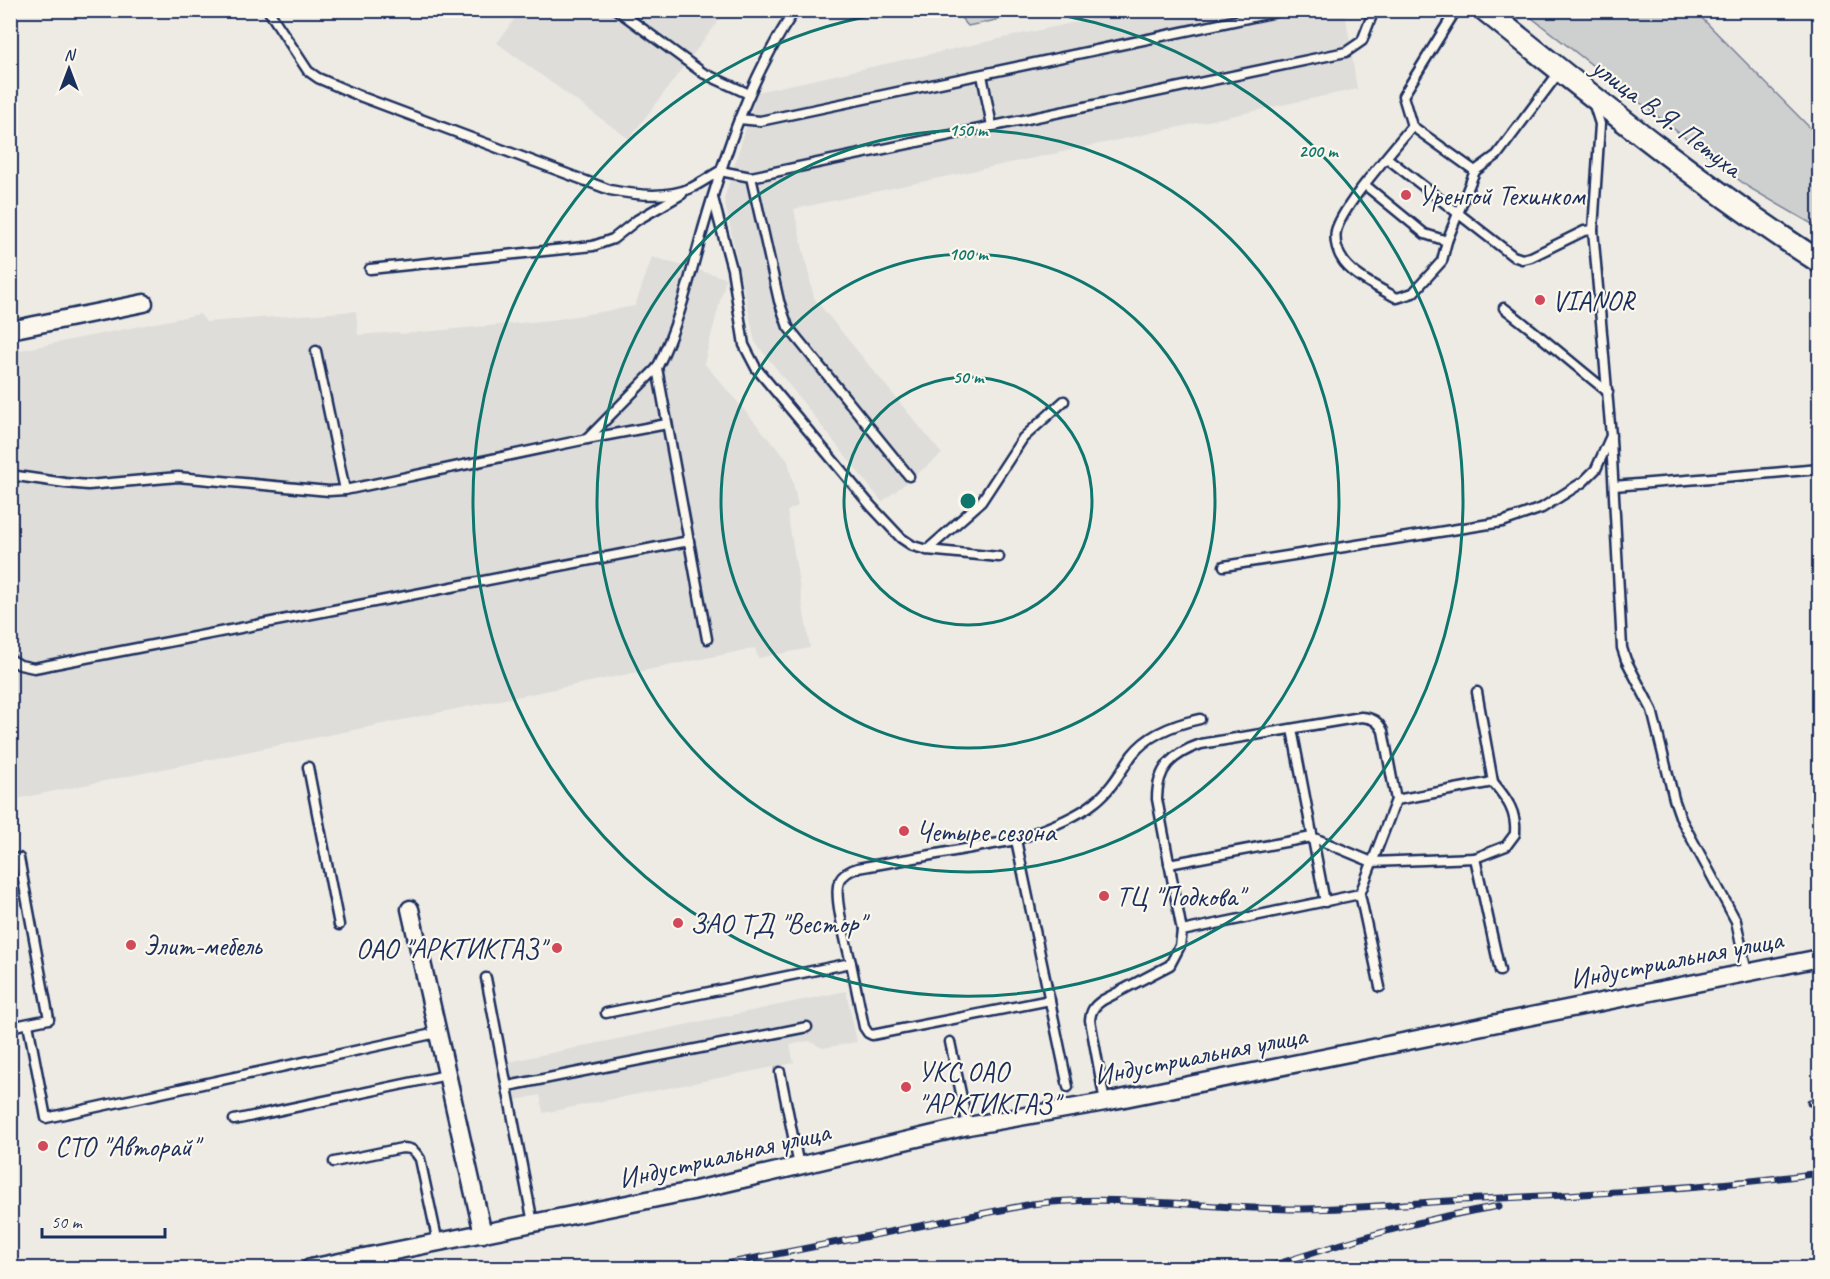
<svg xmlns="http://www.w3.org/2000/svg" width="1830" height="1279" viewBox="0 0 1830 1279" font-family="Caveat,sans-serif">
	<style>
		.built { fill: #deddda }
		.green { fill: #cecfcf; stroke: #747f96; stroke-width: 1.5 }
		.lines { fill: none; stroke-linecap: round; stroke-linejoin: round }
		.service-casing { stroke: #1b2f5e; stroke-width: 13 }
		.minor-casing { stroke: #1b2f5e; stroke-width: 21 }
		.tertiary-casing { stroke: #1b2f5e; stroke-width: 26 }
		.service { stroke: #fbf7ec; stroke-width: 8 }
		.minor { stroke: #fbf7ec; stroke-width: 16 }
		.tertiary { stroke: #fbf7ec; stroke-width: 21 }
		.rail-casing { stroke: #1b2f5e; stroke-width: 7 }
		.rail { stroke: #fbf7ec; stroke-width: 4.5; stroke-dasharray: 14; stroke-linecap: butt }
		.ring { fill: none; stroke: #0f766e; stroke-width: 3 }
		.poi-dot { fill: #d1495b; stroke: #fbf7ec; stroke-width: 2 }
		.labels { text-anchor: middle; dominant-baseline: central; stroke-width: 4.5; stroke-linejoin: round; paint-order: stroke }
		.street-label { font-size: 28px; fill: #1b2f5e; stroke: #fbf7ec }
		.poi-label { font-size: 28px; fill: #1b2f5e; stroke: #fbf7ec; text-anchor: start }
		.centre { fill: #0f766e; stroke: #fbf7ec; stroke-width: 3 }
		.ring-label { font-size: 18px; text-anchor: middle; font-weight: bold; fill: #0f766e; stroke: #fbf7ec; stroke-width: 4.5; stroke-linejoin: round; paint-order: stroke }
	</style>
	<rect width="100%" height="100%" fill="#eeebe4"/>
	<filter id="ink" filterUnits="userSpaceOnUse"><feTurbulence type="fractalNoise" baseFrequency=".0167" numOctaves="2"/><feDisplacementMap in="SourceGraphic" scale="12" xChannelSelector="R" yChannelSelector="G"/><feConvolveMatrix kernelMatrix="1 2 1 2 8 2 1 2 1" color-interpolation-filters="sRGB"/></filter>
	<g filter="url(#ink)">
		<g class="built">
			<path d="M520 11H726L629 139 497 43Z"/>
			<path d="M1126 11H1345L1357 89 794 209 814 298 942 454 882 502 755 342 724 199 757 92Z"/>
			<path d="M652 257 726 278 704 363 788 461 798 506 787 511 810 648 758 658 755 648 11 800V352L200 314 206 322 356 311 358 335 399 332 400 334 552 320 635 306Z"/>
			<path d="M846 991 857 1042 823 1048 809 1041 790 1045 794 1063 543 1113 540 1095 516 1100 508 1062Z"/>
		</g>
		<g class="green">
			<path d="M955 11H1039L968 26Z"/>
			<path d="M1523 11H1695L1819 137V228L1748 187Z"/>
		</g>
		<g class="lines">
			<defs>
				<g id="service">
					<path d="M268 10 308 71 318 78 362 97 610 190C635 195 667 199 691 188 701 183 711 176 720 171L751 177 779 301 788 327 909 476"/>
					<path d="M617 10 703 73 749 94"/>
					<path d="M1456 10 1403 96 1412 126 1475 171 1497 155 1560 71"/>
					<path d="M982 75 992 126"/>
					<path d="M739 119 760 121 1286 10"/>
					<path d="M1412 126C1394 149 1342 206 1336 231 1334 242 1338 254 1344 262 1355 277 1381 289 1397 298L1413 293 1442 261 1447 241 1475 171"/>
					<path d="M1387 158 1513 256 1522 259 1531 257 1584 231 1593 230"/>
					<path d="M751 177 1346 52 1362 41 1374 10"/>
					<path d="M1365 185 1425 234 1447 241"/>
					<path d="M713 198 732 269 744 345 756 368 871 506 901 538 913 546 927 550 999 557"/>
					<path d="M370 269 593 246 613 239 637 220 682 194"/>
					<path d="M1504 308C1540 335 1573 364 1608 392"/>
					<path d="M587 439 667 424"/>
					<path d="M1611 439 1622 648 1626 660 1652 710 1674 799 1681 819 1736 921 1747 973"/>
					<path d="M10 475 65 483 88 485 178 477 329 491 345 490 316 351"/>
					<path d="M1614 486 1820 469"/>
					<path d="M345 490 587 439 657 368"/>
					<path d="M927 550 981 502 1023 438 1064 401"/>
					<path d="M1224 566 1502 522 1542 508 1583 482 1596 469 1611 436 1593 230 1600 124 1593 102"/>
					<path d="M707 639 657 368C679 324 690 276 703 229 725 153 750 77 795 10"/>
					<path d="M10 659 20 665 34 668 689 541"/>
					<path d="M1292 729 1325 902"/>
					<path d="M308 767 339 925"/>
					<path d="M1396 800 1493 782 1477 692"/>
					<path d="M1016 840C1043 829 1073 820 1095 802 1111 790 1121 771 1132 755 1148 734 1176 724 1200 719"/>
					<path d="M1475 858 1506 846 1515 834C1517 812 1507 799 1493 782"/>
					<path d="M1169 864 1312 837 1372 862 1475 858 1500 971"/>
					<path d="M1182 931 1157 799C1157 768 1172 754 1201 744L1361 717C1373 718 1378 721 1383 731L1396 800 1360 894 1380 987"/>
					<path d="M851 963 864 1027 868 1033 872 1035 1050 1000"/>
					<path d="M486 978 533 1223"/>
					<path d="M606 1013 851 963C847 946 833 896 839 882 843 874 850 870 858 868L1016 840 1068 1087"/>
					<path d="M28 1024 46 1118 437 1033"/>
					<path d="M10 1027 49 1019 19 858"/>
					<path d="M950 1042 968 1126"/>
					<path d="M780 1072 799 1166"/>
					<path d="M508 1086 807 1027"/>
					<path d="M1105 1102 1090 1020C1091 1010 1094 1006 1103 1000L1170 965 1180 946 1182 931 1360 894"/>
					<path d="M234 1120 447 1075"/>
					<path d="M334 1162 402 1148C412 1148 415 1151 420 1159L438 1243"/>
				</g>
				<g id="minor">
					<path d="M10 330 144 303"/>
					<path d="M410 909 483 1234"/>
					<path d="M310 1268 692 1191 968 1126 1105 1102 1820 958"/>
				</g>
				<path id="tertiary" d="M1485 10C1594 98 1702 186 1820 262"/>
			</defs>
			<use href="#service" class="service-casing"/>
			<use href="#minor" class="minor-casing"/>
			<use href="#tertiary" class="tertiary-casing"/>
			<use href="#service" class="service"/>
			<use href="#minor" class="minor"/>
			<use href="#tertiary" class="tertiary"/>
			<defs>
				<g id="rail">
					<path d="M1810 1103 1820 1101"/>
					<path d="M705 1268 1032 1204C1122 1193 1213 1210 1303 1209 1362 1209 1421 1202 1480 1199 1593 1194 1707 1188 1820 1173"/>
					<path d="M1265 1268C1343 1243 1419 1219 1499 1206"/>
				</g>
			</defs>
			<use href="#rail" class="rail-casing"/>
			<use href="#rail" class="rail"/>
		</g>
	</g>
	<g class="ring">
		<circle cx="968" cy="501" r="124"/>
		<circle cx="968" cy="501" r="247"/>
		<circle cx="968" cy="501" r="371"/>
		<path d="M1037 11A495 495 0 1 1 899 11"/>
	</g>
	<g class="poi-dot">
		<circle cx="1406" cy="195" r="6"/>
		<circle cx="1540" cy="300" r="6"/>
		<circle cx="904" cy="831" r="6"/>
		<circle cx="1104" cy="896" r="6"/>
		<circle cx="678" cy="923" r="6"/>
		<circle cx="131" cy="945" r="6"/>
		<circle cx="557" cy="948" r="6"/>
		<circle cx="906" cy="1087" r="6"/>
		<circle cx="43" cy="1146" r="6"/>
	</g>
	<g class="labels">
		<g class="street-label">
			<text transform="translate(1667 117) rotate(37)">улица В.Я. Петуха</text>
			<text transform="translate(1676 959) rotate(-11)">Индустриальная улица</text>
			<text transform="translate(1200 1055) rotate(-11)">Индустриальная улица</text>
			<text transform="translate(724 1155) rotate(-13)">Индустриальная улица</text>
		</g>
		<g class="poi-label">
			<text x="1418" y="195">Уренгой Техинком</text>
			<text x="1552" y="300">VIANOR</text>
			<text x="916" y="831">Четыре сезона</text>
			<text x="1116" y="896">ТЦ "Подкова"</text>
			<text x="690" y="923">ЗАО ТД "Вестор"</text>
			<text x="143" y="945">Элит-мебель</text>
			<text x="545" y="948" text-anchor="end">ОАО "АРКТИКГАЗ"</text>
			<text x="918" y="1071">УКС ОАО<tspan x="918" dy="32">"АРКТИКГАЗ"</tspan></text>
			<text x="55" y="1146">СТО "Авторай"</text>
		</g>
	</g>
	<circle cx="968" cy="501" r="9" class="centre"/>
	<g class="ring-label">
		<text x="968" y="136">150 m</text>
		<text x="1318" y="157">200 m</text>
		<text x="968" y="260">100 m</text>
		<text x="968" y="383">50 m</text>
	</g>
	<rect width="1830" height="1279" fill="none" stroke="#fbf7ec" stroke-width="36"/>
	<rect x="18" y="18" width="1794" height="1243" fill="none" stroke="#1b2f5e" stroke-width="2" filter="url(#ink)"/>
	<g transform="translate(69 69)" stroke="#fbf7ec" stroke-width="4.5" paint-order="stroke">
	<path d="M0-4.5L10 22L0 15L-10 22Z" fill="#1b2f5e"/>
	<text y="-9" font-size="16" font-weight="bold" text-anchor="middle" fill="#1b2f5e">N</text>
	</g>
	<path d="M42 1228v9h123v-9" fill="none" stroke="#1b2f5e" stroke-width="3"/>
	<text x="51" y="1228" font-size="18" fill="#1b2f5e" stroke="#fbf7ec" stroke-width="4.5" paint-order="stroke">50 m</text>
</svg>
